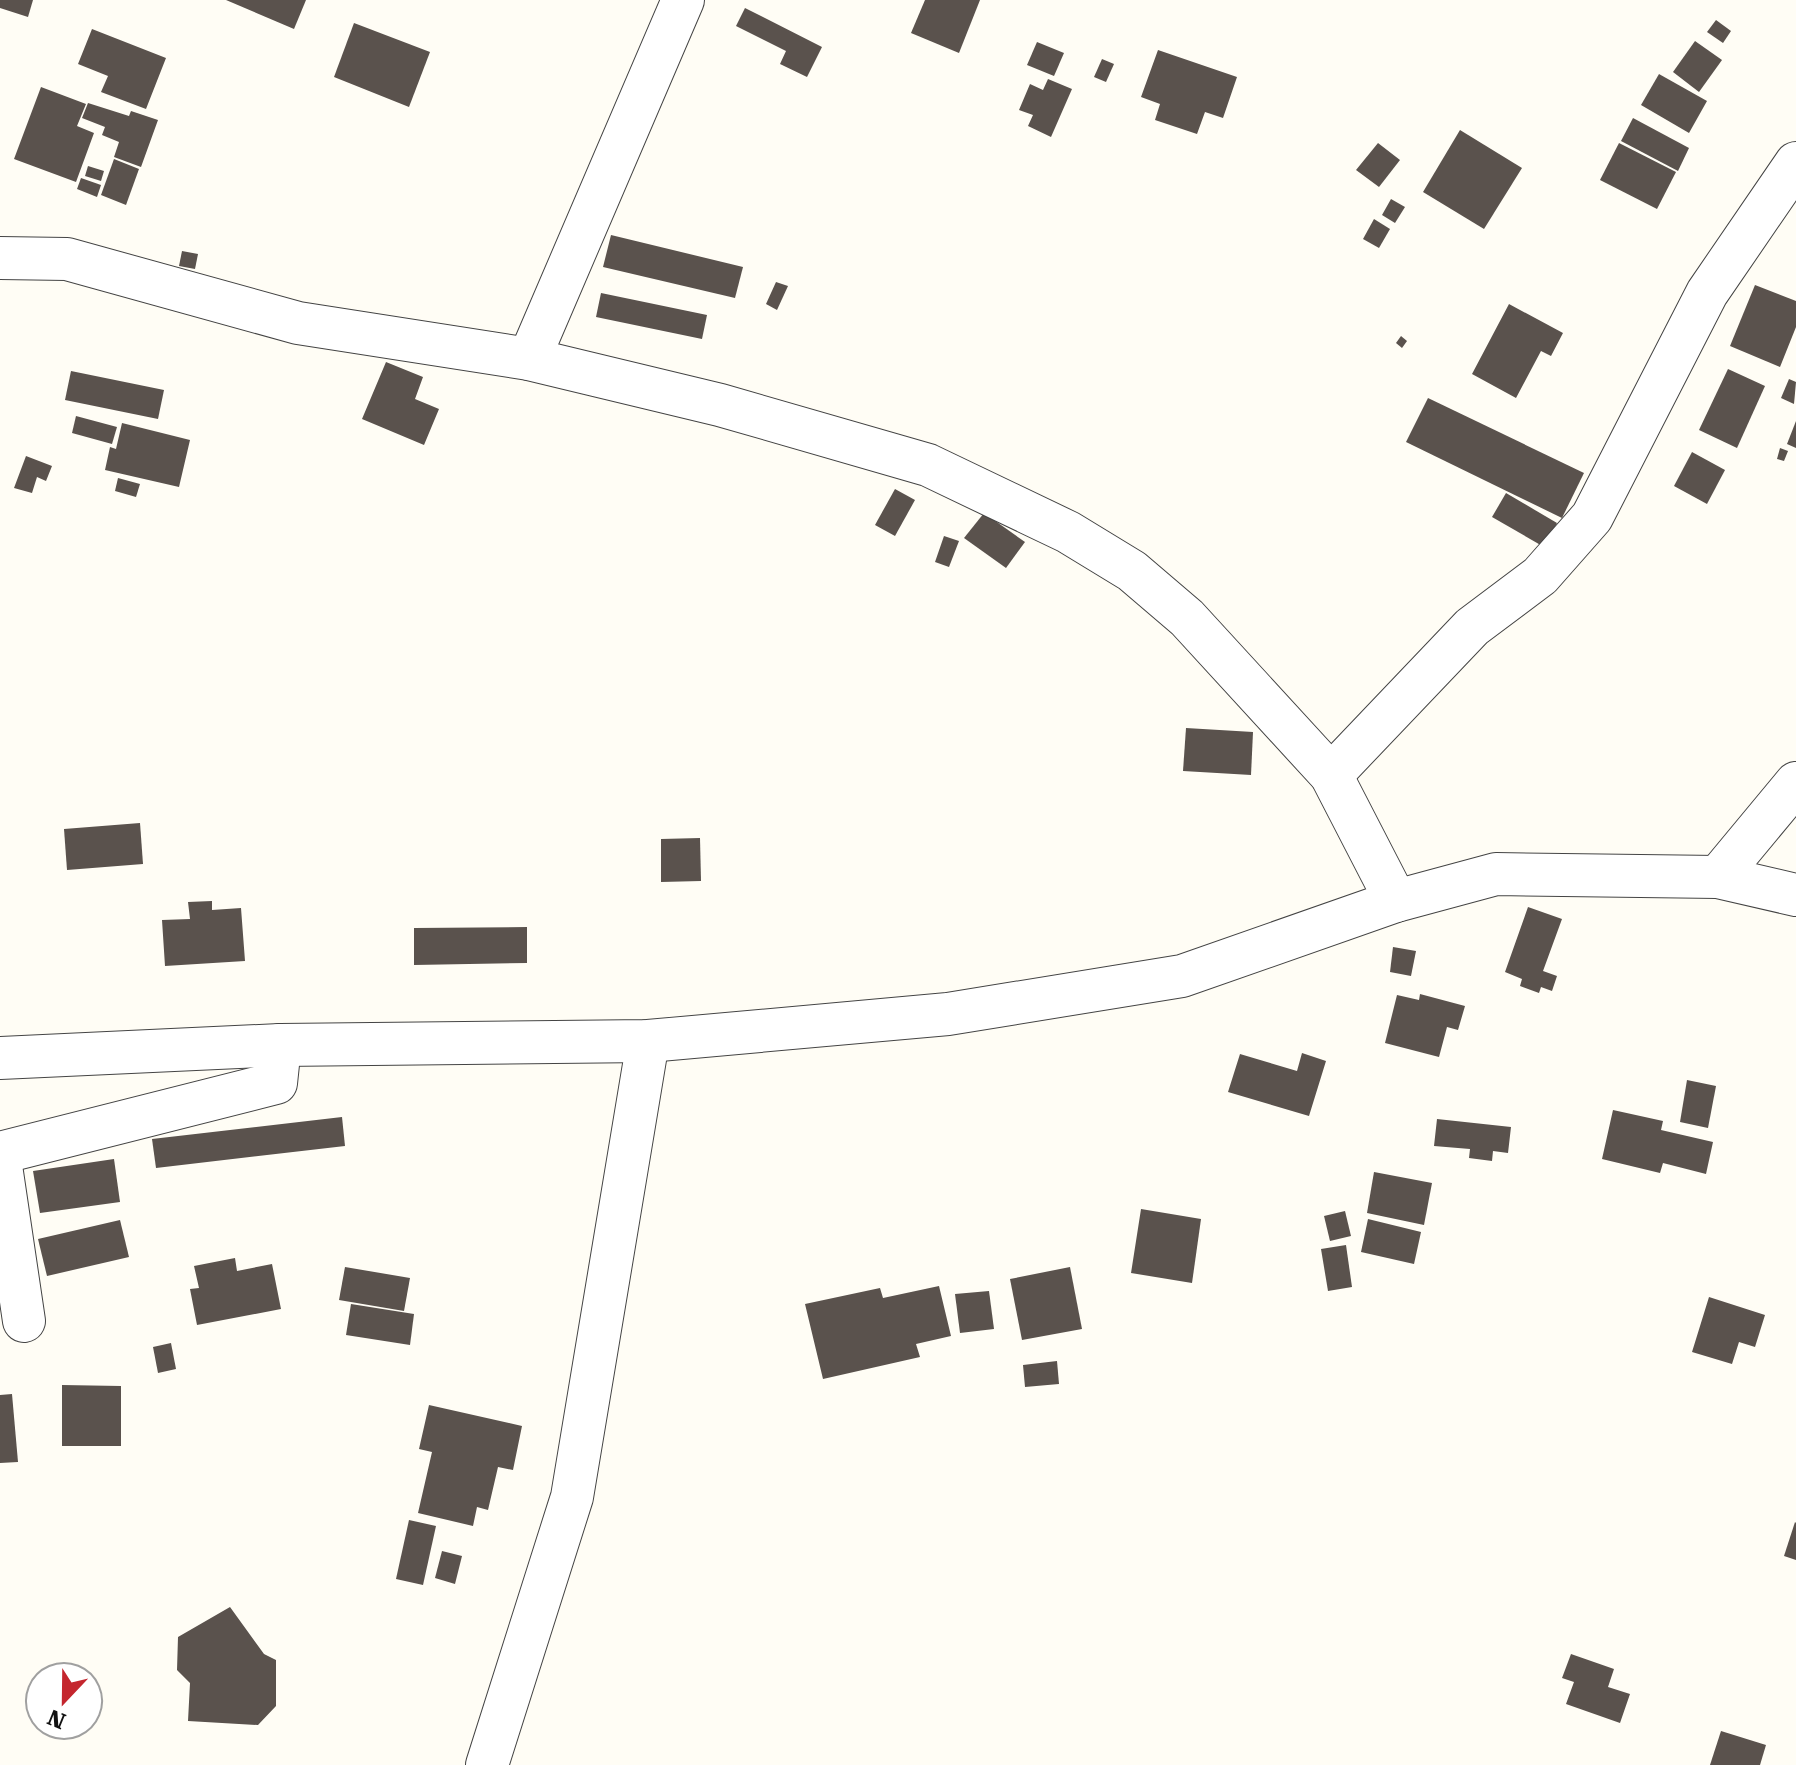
<svg xmlns="http://www.w3.org/2000/svg" width="1796" height="1765" viewBox="0 0 1796 1765" font-family="'Roboto Serif',serif">
	<style>
		.building { fill: #5a524d }
		.lines { fill: none; stroke-linecap: round; stroke-linejoin: round }
		.minor-casing { stroke: #444; stroke-width: 44 }
		.minor { stroke: #fff; stroke-width: 42 }
	</style>
	<rect width="100%" height="100%" fill="#fffdf5"/>
	<g class="building">
		<path d="M0 0H33L28 17 0 8Z"/>
		<path d="M226 0H306L294 29Z"/>
		<path d="M925 0H980L959 53 911 33Z"/>
		<path d="M745 8 822 47 807 77 780 64 786 51 736 26Z"/>
		<path d="M1716 20 1731 31 1723 43 1707 32Z"/>
		<path d="M354 23 430 52 409 107 334 77Z"/>
		<path d="M92 29 166 58 146 109 101 92 108 76 78 64Z"/>
		<path d="M1695 41 1722 60 1699 92 1673 72Z"/>
		<path d="M1037 42 1064 53 1054 76 1027 65Z"/>
		<path d="M1158 50 1237 77 1223 118 1205 112 1197 134 1155 120 1160 104 1141 97Z"/>
		<path d="M1102 59 1114 64 1106 82 1094 77Z"/>
		<path d="M1659 74 1707 101 1689 133 1641 105Z"/>
		<path d="M1048 79 1072 89 1051 137 1028 126 1033 115 1019 110 1030 84 1043 90Z"/>
		<path d="M41 87 86 104 77 126 94 133 76 182 14 159Z"/>
		<path d="M88 103 129 116 131 111 158 120 141 167 114 157 119 142 102 135 105 127 82 118Z"/>
		<path d="M1633 118 1689 148 1678 171 1621 141Z"/>
		<path d="M1460 130 1522 168 1484 229 1423 192Z"/>
		<path d="M1378 143 1400 160 1379 187 1356 170Z"/>
		<path d="M1619 143 1676 172 1657 209 1600 180Z"/>
		<path d="M114 159 139 169 126 205 101 195Z"/>
		<path d="M88 166 104 171 101 181 85 176Z"/>
		<path d="M81 178 101 185 97 197 77 189Z"/>
		<path d="M1391 199 1405 207 1395 223 1382 215Z"/>
		<path d="M1374 219 1390 229 1379 248 1363 239Z"/>
		<path d="M611 235 743 267 735 298 603 267Z"/>
		<path d="M182 251 198 254 195 269 179 266Z"/>
		<path d="M776 282 788 286 777 310 766 304Z"/>
		<path d="M1755 285 1796 301V327L1780 367 1730 346Z"/>
		<path d="M601 293 707 315 702 339 596 317Z"/>
		<path d="M1509 304 1563 333 1551 356 1541 351 1516 398 1472 374Z"/>
		<path d="M1401 336 1407 341 1402 348 1396 343Z"/>
		<path d="M386 362 423 377 415 399 439 409 424 445 362 419Z"/>
		<path d="M1728 369 1765 386 1737 448 1699 430Z"/>
		<path d="M71 371 164 390 158 419 65 400Z"/>
		<path d="M1789 379 1796 382 1794 404 1781 398Z"/>
		<path d="M1428 398 1584 473 1562 518 1406 442Z"/>
		<path d="M76 416 117 427 112 444 72 433Z"/>
		<path d="M1796 421V448L1787 444Z"/>
		<path d="M122 423 190 440 179 487 105 470 110 447 116 449Z"/>
		<path d="M1780 448 1788 451 1784 461 1777 459Z"/>
		<path d="M1692 452 1725 470 1707 504 1674 486Z"/>
		<path d="M26 456 52 466 46 481 37 477 32 493 14 488Z"/>
		<path d="M118 478 140 484 136 497 115 491Z"/>
		<path d="M895 489 915 500 895 536 875 525Z"/>
		<path d="M1506 493 1557 523 1544 547 1492 517Z"/>
		<path d="M984 513 1025 542 1006 568 964 538Z"/>
		<path d="M944 536 959 541 949 567 935 562Z"/>
		<path d="M1186 728 1253 732 1251 775 1183 771Z"/>
		<path d="M140 823 143 864 67 870 64 829Z"/>
		<path d="M700 838 701 881 661 882V839Z"/>
		<path d="M212 901V910L241 908 245 961 165 966 162 920 190 919 188 902Z"/>
		<path d="M1528 907 1562 919 1543 971 1557 976 1552 991 1541 987 1539 993 1520 986 1522 979 1505 972Z"/>
		<path d="M527 927V963L414 965V928Z"/>
		<path d="M1393 947 1416 951 1411 976 1390 972Z"/>
		<path d="M1420 994 1465 1006 1458 1030 1447 1027 1439 1057 1385 1043 1397 995 1419 1000Z"/>
		<path d="M1302 1053 1326 1061 1309 1116 1228 1092 1240 1054 1297 1071Z"/>
		<path d="M1687 1080 1716 1086 1708 1128 1680 1122Z"/>
		<path d="M1613 1110 1663 1121 1661 1130 1713 1142 1706 1174 1663 1163 1660 1173 1602 1159Z"/>
		<path d="M342 1117 345 1146 156 1168 152 1139Z"/>
		<path d="M1437 1119 1511 1127 1508 1153 1493 1151 1492 1161 1469 1158 1470 1149 1434 1146Z"/>
		<path d="M114 1159 120 1202 40 1213 33 1171Z"/>
		<path d="M1374 1172 1432 1183 1424 1225 1367 1213Z"/>
		<path d="M1141 1209 1201 1219 1192 1283 1131 1273Z"/>
		<path d="M1345 1211 1351 1236 1330 1241 1324 1216Z"/>
		<path d="M1368 1219 1421 1232 1414 1264 1361 1252Z"/>
		<path d="M120 1220 129 1257 47 1276 38 1239Z"/>
		<path d="M1346 1245 1352 1287 1328 1291 1321 1249Z"/>
		<path d="M235 1258 237 1271 272 1264 281 1309 197 1325 190 1289 199 1288 194 1266Z"/>
		<path d="M345 1267 410 1278 404 1311 339 1300Z"/>
		<path d="M1070 1267 1082 1329 1022 1340 1010 1279Z"/>
		<path d="M939 1286 951 1336 916 1344 920 1357 823 1379 805 1304 880 1288 883 1298Z"/>
		<path d="M989 1291 994 1329 960 1333 955 1294Z"/>
		<path d="M1709 1297 1765 1315 1755 1347 1739 1342 1732 1364 1692 1352Z"/>
		<path d="M351 1304 414 1314 410 1345 346 1335Z"/>
		<path d="M171 1343 176 1369 158 1373 153 1347Z"/>
		<path d="M1057 1361 1059 1384 1025 1387 1023 1365Z"/>
		<path d="M62 1385 121 1386V1446H62Z"/>
		<path d="M12 1394 18 1462 0 1463V1395Z"/>
		<path d="M429 1405 522 1426 513 1470 498 1467 488 1510 477 1507 473 1526 418 1513 432 1452 419 1449Z"/>
		<path d="M409 1520 436 1526 423 1585 396 1579Z"/>
		<path d="M1795 1522 1796 1523V1560L1784 1556Z"/>
		<path d="M442 1551 462 1556 455 1584 435 1578Z"/>
		<path d="M230 1607 264 1654 276 1660V1706L258 1725 188 1721 190 1683 177 1670 178 1637Z"/>
		<path d="M1571 1654 1614 1669 1608 1687 1630 1694 1620 1723 1566 1704 1574 1682 1562 1678Z"/>
		<path d="M1721 1731 1766 1745 1760 1765H1710Z"/>
	</g>
	<g class="lines">
		<defs>
			<g id="minor">
				<path d="M0 258 67 259 298 323 529 359 720 405 928 465 1068 532 1132 571 1187 618 1331 775 1396 901"/>
				<path d="M529 359 683 0"/>
				<path d="M1331 775 1472 627 1540 576 1592 517 1707 293 1796 163"/>
				<path d="M1718 877 1796 783"/>
				<path d="M0 1058 280 1045 648 1041 948 1014 1182 976 1396 901 1496 874 1718 877 1796 895"/>
				<path d="M0 1153 276 1083 280 1045"/>
				<path d="M0 1159 24 1321"/>
				<path d="M487 1765 572 1497 648 1041"/>
			</g>
		</defs>
		<use href="#minor" class="minor-casing"/>
		<use href="#minor" class="minor"/>
	</g>
	<g transform="translate(64 1701) rotate(202)"><circle r="38" fill="#ffffff" stroke="#a0a0a0" stroke-width="2"/>
	<path d="M0-6L14 30L0 20L-14 30Z" fill="#c4262e"/>
	<text y="-12" font-size="22" font-weight="bold" text-anchor="middle" fill="#111111">N</text>
	</g>
</svg>
